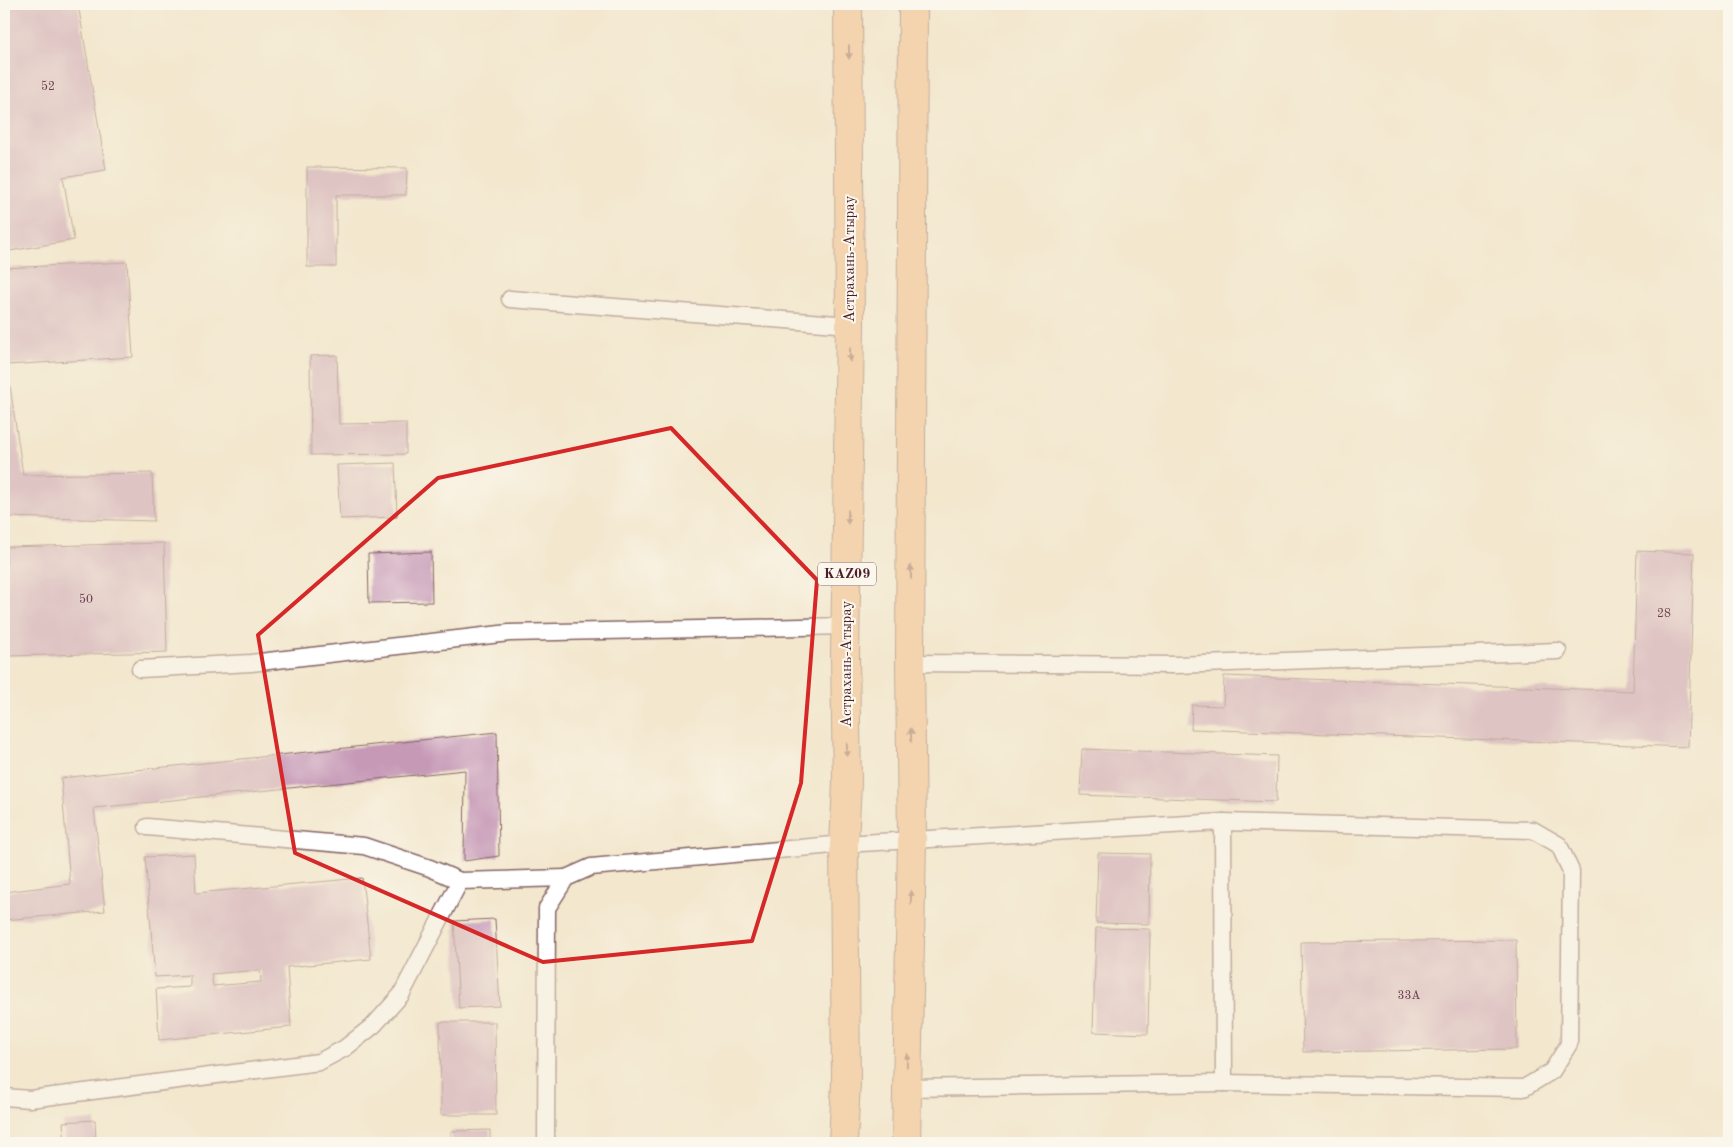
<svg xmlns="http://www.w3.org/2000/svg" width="1733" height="1147" viewBox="0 0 1733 1147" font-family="'Old Standard TT',serif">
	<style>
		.building { fill: #c699b7; fill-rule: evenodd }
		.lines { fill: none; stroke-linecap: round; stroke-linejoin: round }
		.service-casing { stroke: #856564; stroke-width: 19 }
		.trunk-casing { stroke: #856564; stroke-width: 30 }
		.service { stroke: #fff; stroke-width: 16 }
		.trunk { stroke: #f7bd88; stroke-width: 28 }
		.oneway { fill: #986655 }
		.marked { fill: none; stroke: #d62828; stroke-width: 4; stroke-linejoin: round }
		.labels { text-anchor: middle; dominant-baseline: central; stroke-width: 4; stroke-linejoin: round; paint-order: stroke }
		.number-label { font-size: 12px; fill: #693e4e }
		.shield { fill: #fbf7ec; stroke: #7f6065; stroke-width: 1 }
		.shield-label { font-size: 14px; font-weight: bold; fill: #4a1f2b }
		.street-label { font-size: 15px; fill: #4a1f2b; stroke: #fbf7ec }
	</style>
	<rect width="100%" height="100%" fill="#fbf7ec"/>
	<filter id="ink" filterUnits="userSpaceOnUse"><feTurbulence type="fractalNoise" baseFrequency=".02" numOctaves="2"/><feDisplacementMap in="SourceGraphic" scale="10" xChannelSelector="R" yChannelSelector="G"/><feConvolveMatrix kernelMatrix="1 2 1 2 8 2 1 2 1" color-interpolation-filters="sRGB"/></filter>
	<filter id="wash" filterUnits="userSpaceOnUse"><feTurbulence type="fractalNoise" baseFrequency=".0096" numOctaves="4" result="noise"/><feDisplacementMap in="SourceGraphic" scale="20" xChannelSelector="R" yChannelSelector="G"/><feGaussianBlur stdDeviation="1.12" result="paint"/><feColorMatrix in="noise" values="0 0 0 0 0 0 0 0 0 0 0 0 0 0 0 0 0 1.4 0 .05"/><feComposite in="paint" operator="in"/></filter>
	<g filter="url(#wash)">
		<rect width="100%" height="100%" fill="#f3e7ce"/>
		<g id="blocks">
			<g class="building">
				<path d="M4 4H78L106 170 63 177 74 240 4 252Z"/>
				<path d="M307 167 407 168 406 195H336V267H307Z"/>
				<path d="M127 262 133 357 7 365 23 475 152 473 154 521 4 517V268Z"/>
				<path d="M337 355 339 424 406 423V454L311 455 310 356Z"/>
				<path d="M395 463 397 517 340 519 337 465Z"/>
				<path d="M164 543 167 652 8 656 6 547Z"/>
				<path d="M1637 551 1694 553 1688 747 1191 729 1192 705 1223 706 1224 676 1633 691Z"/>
				<path d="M431 552 432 602 369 603 368 554Z"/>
				<path d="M497 732 499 856 464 861 465 770 94 808 105 911 4 920V892L70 884 61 778Z"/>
				<path d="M1082 749 1277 756 1276 802 1080 795Z"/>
				<path d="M1098 853 1150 854 1149 924 1096 923Z"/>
				<path d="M194 854 196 893 362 878 371 959 287 967 291 1027 159 1040 156 989 190 987V975L155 977 145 857ZM260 970 261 982 213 986 211 974Z"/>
				<path d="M495 919 500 1006 459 1008 454 921Z"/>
				<path d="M1096 928 1150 929 1148 1034 1093 1032Z"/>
				<path d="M1516 940 1517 1049 1303 1052 1301 942Z"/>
				<path d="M440 1022H495L496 1115H441Z"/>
				<path d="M95 1120 96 1143H65L63 1122Z"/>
				<path d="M490 1130V1143H451V1131Z"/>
			</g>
		</g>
	</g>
	<g filter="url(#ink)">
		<use href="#blocks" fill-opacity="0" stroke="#856564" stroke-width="1"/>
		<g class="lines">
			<defs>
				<g id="service">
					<path d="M510 299 850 325"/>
					<path d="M910 663 1176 665 1558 651"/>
					<path d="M140 669 251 663 509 633 847 626"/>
					<path d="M1223 822 1533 830 1559 845 1571 871 1569 1044 1552 1071 1524 1088 1224 1083"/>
					<path d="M147 827 364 846 430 868 460 881 566 878"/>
					<path d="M4 1097 30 1099 319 1062 345 1048 374 1025 401 995 460 881"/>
					<path d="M546 1143 547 908 566 878 591 867 844 844 1223 822 1224 1083 906 1088"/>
				</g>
				<g id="trunk">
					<path d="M843 1143 846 1082 844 844 847 783 845 657 850 325 848 4"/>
					<path d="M906 1143 912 840 910 663 913 4"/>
				</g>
			</defs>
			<use href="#service" class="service-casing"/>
			<use href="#trunk" class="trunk-casing"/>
			<use href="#service" class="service"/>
			<use href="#trunk" class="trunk"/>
		</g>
		<defs><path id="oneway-solid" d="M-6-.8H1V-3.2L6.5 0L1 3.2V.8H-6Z" transform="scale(1.25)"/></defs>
		<g class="oneway">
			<use href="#oneway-solid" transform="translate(849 52) rotate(90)"/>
			<use href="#oneway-solid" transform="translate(850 355) rotate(91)"/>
			<use href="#oneway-solid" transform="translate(848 517) rotate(91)"/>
			<use href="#oneway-solid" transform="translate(911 572) rotate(-90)"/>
			<use href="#oneway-solid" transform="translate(911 735) rotate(-91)"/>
			<use href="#oneway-solid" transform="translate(847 750) rotate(89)"/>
			<use href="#oneway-solid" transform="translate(911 897) rotate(-89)"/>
			<use href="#oneway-solid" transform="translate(907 1060) rotate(-89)"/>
		</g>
	</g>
	<path d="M0 0H1733V1147H0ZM671 428 817 580 801 783 752 941 543 962 295 853 258 635 438 478Z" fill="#f3e7ce" fill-opacity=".55" fill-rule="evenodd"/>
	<path class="marked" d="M671 428 817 580 801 783 752 941 543 962 295 853 258 635 438 478Z"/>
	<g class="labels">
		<g class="number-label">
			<text x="48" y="87">52</text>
			<text x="86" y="600">50</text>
			<text x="1664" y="614">28</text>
			<text x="1409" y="996">33А</text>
		</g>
		<rect class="shield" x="818" y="562.5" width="58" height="23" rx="4"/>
		<g class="shield-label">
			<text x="847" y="574">KAZ09</text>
		</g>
		<g class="street-label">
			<text transform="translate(850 259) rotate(-90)">Астрахань-Атырау</text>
			<text transform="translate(847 664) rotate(-90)">Астрахань-Атырау</text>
		</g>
	</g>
	<rect width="1733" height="1147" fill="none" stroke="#fbf7ec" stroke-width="20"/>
</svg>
